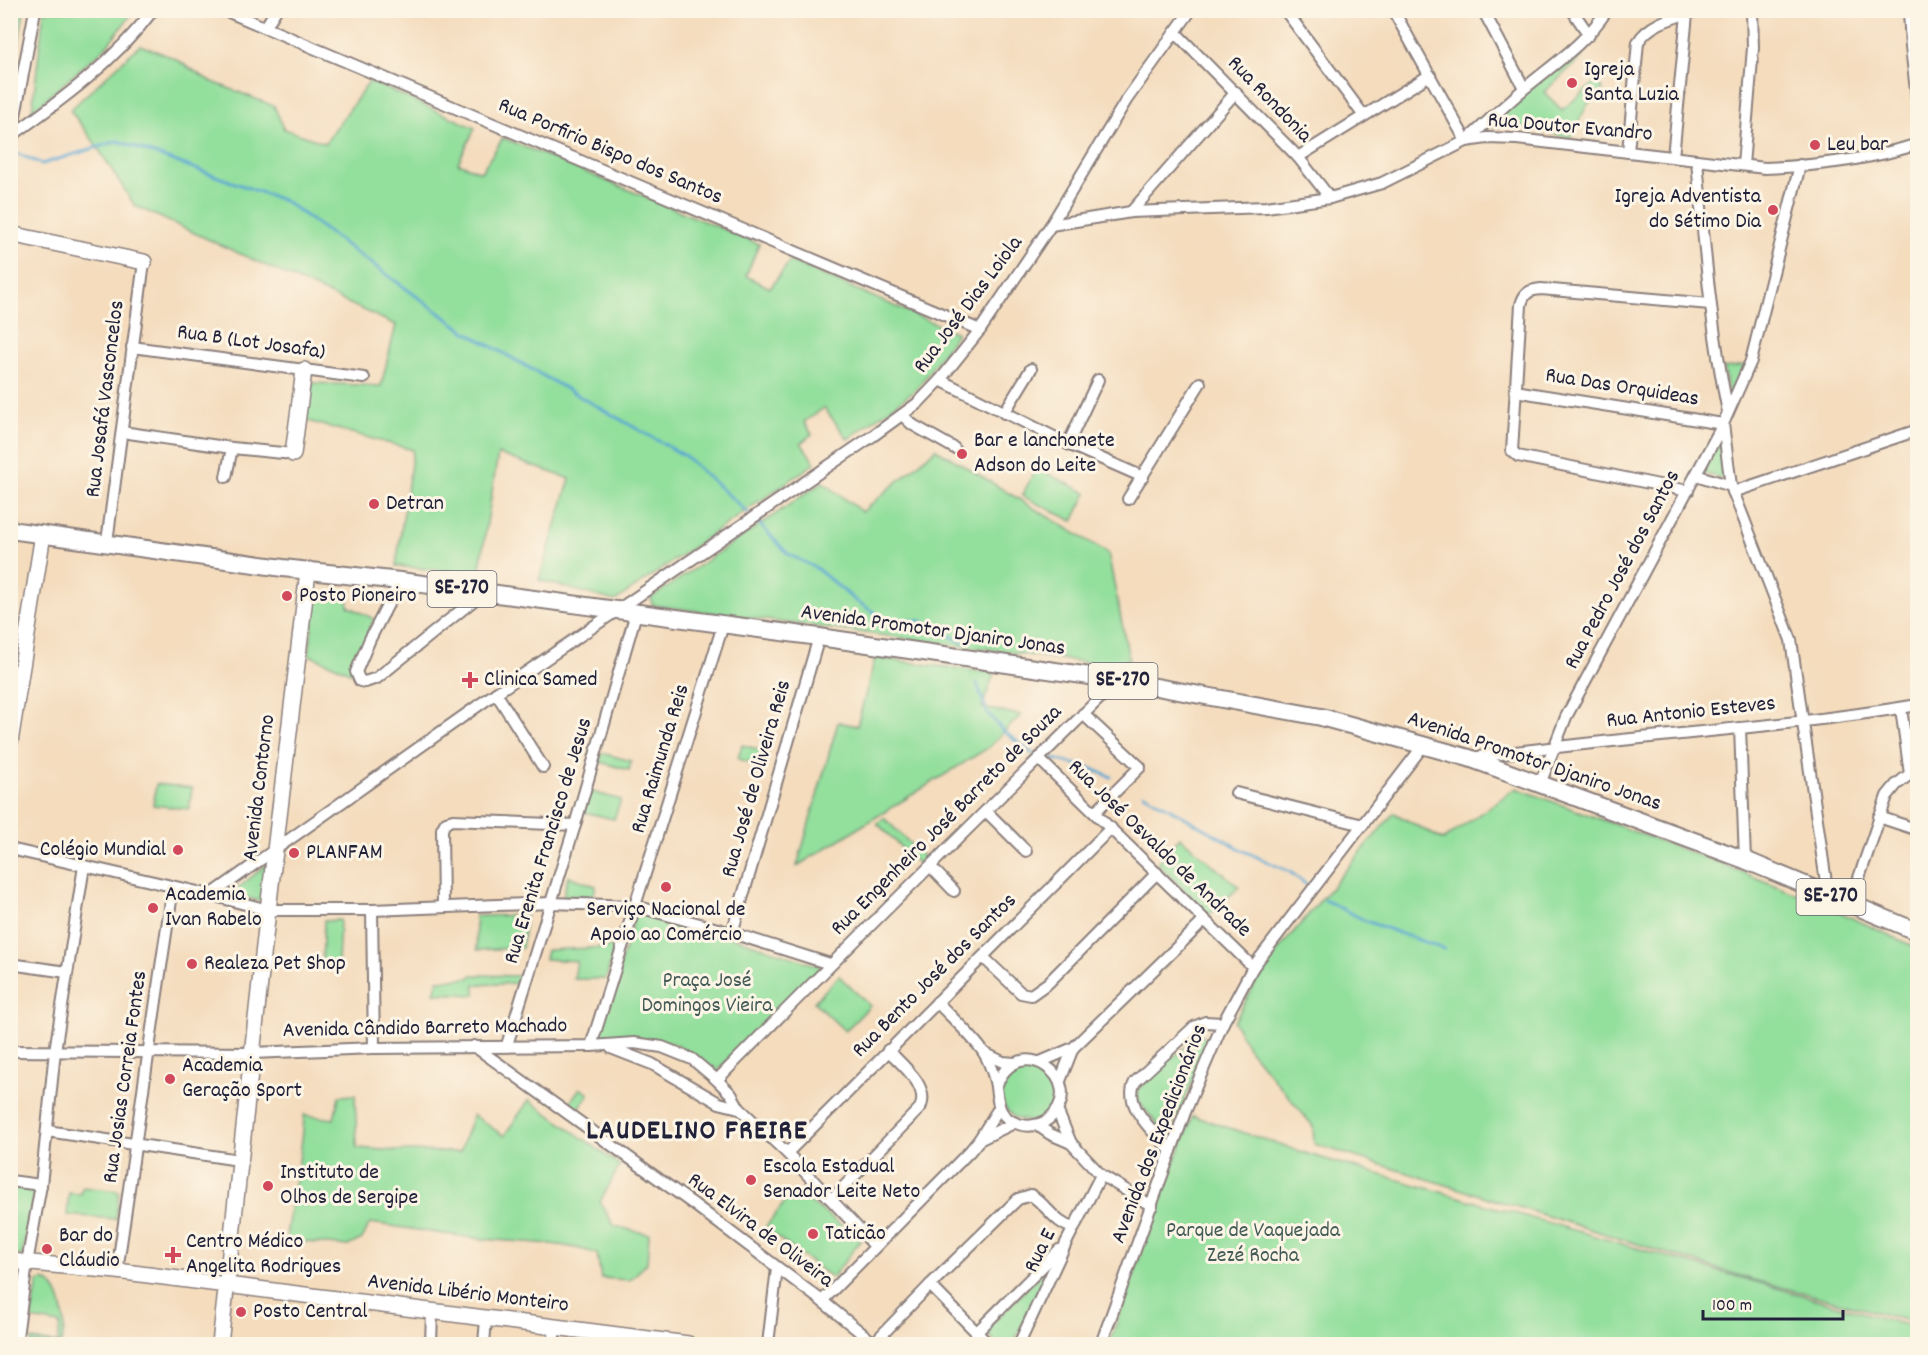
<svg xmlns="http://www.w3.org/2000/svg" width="1928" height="1355" viewBox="0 0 1928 1355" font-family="Dekko,sans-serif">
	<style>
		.green { fill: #93df9c; stroke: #5a806c; stroke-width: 1.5 }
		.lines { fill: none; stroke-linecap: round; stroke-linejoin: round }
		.stream { stroke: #57a6d1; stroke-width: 3 }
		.street-casing { stroke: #8b7f7c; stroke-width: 14 }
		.secondary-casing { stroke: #8b7f7c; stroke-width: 18 }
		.primary-casing { stroke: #8b7f7c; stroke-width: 20 }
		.street { stroke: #fff; stroke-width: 10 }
		.secondary { stroke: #fff; stroke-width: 15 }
		.primary { stroke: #fff; stroke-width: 16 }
		.poi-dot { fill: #d1495b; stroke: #fcf5e5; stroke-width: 2 }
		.labels { text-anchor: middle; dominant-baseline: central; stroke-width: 6; stroke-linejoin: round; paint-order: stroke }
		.shield { fill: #fcf5e5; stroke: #63616e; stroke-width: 1.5 }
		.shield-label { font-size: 21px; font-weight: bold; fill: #22223b }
		.poi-label { font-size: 22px; fill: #22223b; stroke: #fcf5e5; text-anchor: start }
		.street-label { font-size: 22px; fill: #22223b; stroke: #fcf5e5 }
		.park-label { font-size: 22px; fill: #445b58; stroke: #fcf5e5 }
		.district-label { font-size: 28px; font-weight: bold; letter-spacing: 1.5px; fill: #22223b; stroke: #fcf5e5 }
	</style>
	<rect width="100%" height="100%" fill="#fcf5e5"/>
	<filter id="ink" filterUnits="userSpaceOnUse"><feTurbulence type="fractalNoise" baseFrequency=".0167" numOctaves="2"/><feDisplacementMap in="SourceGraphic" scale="12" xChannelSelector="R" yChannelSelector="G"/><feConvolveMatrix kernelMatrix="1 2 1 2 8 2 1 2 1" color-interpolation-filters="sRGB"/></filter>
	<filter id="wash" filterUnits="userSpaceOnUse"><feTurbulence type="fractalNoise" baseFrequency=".008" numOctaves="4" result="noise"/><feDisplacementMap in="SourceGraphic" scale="24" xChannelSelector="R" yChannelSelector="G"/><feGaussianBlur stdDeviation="1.35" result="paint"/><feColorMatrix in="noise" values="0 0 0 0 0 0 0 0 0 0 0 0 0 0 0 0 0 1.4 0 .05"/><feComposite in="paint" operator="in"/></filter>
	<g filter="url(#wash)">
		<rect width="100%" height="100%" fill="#f4dcbd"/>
		<g class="green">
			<path d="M11 10 24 11 11 90 10 11Z"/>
			<path d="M44 11H134L105 48 32 111Z"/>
			<path d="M140 45 174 58 210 81 274 106 284 129 325 143 370 81 475 128 458 163 481 172 503 138 759 244 746 276 770 288 790 261 957 333 917 389 848 439 824 408 804 422 812 434 801 443 815 463 615 601 539 580 570 479 498 454 479 573H470L396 566 413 450 304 420V404L313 383 381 386 396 325 135 206 94 142 70 110Z"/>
			<path d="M1578 52 1582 57 1544 92 1562 110 1597 81 1603 89 1588 104 1570 138 1523 127H1487L1518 98Z"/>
			<path d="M1746 365 1729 398 1724 368Z"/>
			<path d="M1720 440 1726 479 1701 473Z"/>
			<path d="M936 449 1108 553 1129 659 1114 666 652 605 651 598 823 482 862 512Z"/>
			<path d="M1036 468 1087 493 1073 521 1022 496Z"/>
			<path d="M316 592 349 598 348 606 374 619 352 673 309 655Z"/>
			<path d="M875 658 994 673 982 708 1021 715 988 748 797 866 838 722 857 726Z"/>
			<path d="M742 745 768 752 763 766 738 759Z"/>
			<path d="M602 753 631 761 629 770 600 762Z"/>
			<path d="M156 784 192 788 189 809 153 805Z"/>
			<path d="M1516 788 1727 866 1833 909 1917 948V1323L1754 1280 1314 1144 1313 1126 1249 1049 1234 1022 1265 966 1394 813 1443 840Z"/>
			<path d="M589 791 621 800 614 819 583 812Z"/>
			<path d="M884 818 924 857 918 864 877 823Z"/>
			<path d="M1180 837 1239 887 1209 915 1157 863Z"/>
			<path d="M267 864 264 902 231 894Z"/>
			<path d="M568 876 596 886 593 896H563Z"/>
			<path d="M637 910 732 937 822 967 714 1074C701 1062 685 1046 667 1042 648 1037 614 1043 595 1045Z"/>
			<path d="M526 915 522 948 477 950 475 916Z"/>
			<path d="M340 920 338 963H322L324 921Z"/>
			<path d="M615 947 606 979H574L577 961 545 959 547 950Z"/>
			<path d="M471 975 523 976 521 983 475 985V995L434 993 438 980 470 978Z"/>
			<path d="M839 976 870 1006 845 1031 814 1002Z"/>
			<path d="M1202 1034 1209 1043 1168 1137 1138 1101 1137 1090 1169 1060Z"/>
			<circle cx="1029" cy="1093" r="28"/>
			<path d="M580 1088 589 1094 577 1111 568 1105Z"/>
			<path d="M355 1095 357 1148 397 1151 460 1152 473 1115 504 1136 529 1100 620 1165 600 1202 614 1226 649 1234 647 1263 630 1280 601 1278 597 1254C561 1241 522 1243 484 1239 446 1235 408 1228 370 1223L362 1239 348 1246 286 1240C290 1197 303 1158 304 1115L334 1119 339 1096Z"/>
			<path d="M1193 1116 1311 1155 1917 1328V1344H1109L1165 1186Z"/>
			<path d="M11 1185 35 1188 22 1256 11 1255Z"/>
			<path d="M82 1187 119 1191 116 1219 67 1215 69 1193 81 1194Z"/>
			<path d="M794 1190 861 1240 832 1278 765 1228Z"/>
			<path d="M1052 1263 1013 1344H997L985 1331Z"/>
			<path d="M44 1280C64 1288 67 1327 61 1344H31V1340L58 1343 60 1324 31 1319 38 1282Z"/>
		</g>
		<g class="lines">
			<g class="stream">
				<path d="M11 151 42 164 118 141 285 201 466 332 685 456 755 519 788 554 816 568 856 601 885 619 921 621 964 643"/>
				<path d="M977 683 987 712 1002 730 1033 754"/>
				<path d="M1050 758 1090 768 1111 777"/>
				<path d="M1144 794 1244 851 1290 872 1307 885"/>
				<path d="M1325 900 1366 921 1444 949"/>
			</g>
		</g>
	</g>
	<g filter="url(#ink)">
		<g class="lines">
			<defs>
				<g id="street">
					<path d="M224 10 980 330"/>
					<path d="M1285 10 1364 116"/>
					<path d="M1393 10 1466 141C1486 123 1505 105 1525 88 1555 63 1586 43 1607 10"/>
					<path d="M1483 10 1524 88"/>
					<path d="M1572 10 1589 35"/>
					<path d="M1909 10 1911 47 1918 108"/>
					<path d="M265 28 276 10"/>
					<path d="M1175 32 1298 157 1330 198"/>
					<path d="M11 136C63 99 114 62 153 10"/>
					<path d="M11 137 35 10"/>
					<path d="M1628 152 1638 42C1650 22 1677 17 1698 10"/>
					<path d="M1298 157 1430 75"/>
					<path d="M1673 157 1687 14"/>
					<path d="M1697 160C1704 245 1711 329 1728 412"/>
					<path d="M1743 165 1753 48 1752 10"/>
					<path d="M1131 212 1236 92"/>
					<path d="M1051 225 1131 212 1266 207 1330 198 1382 183 1466 141 1487 138 1517 139 1765 168C1813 166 1872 159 1918 144"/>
					<path d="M132 347 364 378"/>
					<path d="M940 380 1068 444 1143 477"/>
					<path d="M1515 391 1723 424 1731 486 1791 640 1828 896"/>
					<path d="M1004 413 1031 369"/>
					<path d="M902 415 913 425 954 448"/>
					<path d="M122 432 232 448 293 454"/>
					<path d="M1068 444 1098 380"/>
					<path d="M1696 475 1731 486"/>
					<path d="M226 477 232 448"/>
					<path d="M1688 491 1518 456 1512 451 1521 305C1524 293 1529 290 1541 289L1710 304"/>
					<path d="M1733 492 1918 430"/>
					<path d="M1128 499 1200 383"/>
					<path d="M107 542 144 262"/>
					<path d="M400 581 370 639 356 672 360 681 365 682 377 678 484 592"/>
					<path d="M496 693 543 767"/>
					<path d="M1083 714 1140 767 1095 812"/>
					<path d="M1740 728 1745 860"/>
					<path d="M1472 758C1620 736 1770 730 1918 705"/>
					<path d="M1039 759 1253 967"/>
					<path d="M1540 784 1566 717 1723 424 1751 361 1800 165"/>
					<path d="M1236 793 1363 825"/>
					<path d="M986 811 1026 851"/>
					<path d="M1879 817 1918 830"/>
					<path d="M10 849 211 895 268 910H372L551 903 635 906 732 933 830 964"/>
					<path d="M931 867 954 891"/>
					<path d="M211 895 496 693 874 435 918 403 940 380 980 330 1051 225 1127 99 1191 10"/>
					<path d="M1850 904 1887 796 1896 785 1910 774 1901 708"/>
					<path d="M443 907 442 829 446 822 453 820 575 825"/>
					<path d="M372 910 374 1048"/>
					<path d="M732 933 819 637"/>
					<path d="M983 957 1021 993 1031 995 1048 983 1157 873"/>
					<path d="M10 964 67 972"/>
					<path d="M937 1002C951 1017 973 1036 984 1053 989 1061 995 1078 996 1087 998 1105 999 1120 1022 1125 1032 1127 1044 1124 1051 1117 1089 1080 1017 1028 996 1087"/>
					<path d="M507 1045 575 825 636 613"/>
					<path d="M474 1046 692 1203 822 1301 875 1344"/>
					<path d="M591 1046 723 625"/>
					<path d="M611 1048 652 1064 719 1103 739 1108"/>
					<path d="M10 1051 252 1053 374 1048 591 1046 634 1043 662 1047 692 1059 717 1080 731 1094 739 1108 787 1153 875 1246"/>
					<path d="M984 1053 1003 1062 1015 1063"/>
					<path d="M1040 1062 1073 1048 1205 920"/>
					<path d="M717 1080C849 945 984 813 1118 680"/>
					<path d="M1060 1081 1073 1048"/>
					<path d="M1057 1110 1071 1143 1101 1175 1152 1206"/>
					<path d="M1037 1125 1050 1134 1071 1143"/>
					<path d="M47 1131 239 1160"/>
					<path d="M979 1140 1014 1123"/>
					<path d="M1171 1151C1156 1134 1122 1106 1135 1082L1194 1027 1205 1022 1223 1023"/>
					<path d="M787 1153 1111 828"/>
					<path d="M10 1181 41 1185"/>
					<path d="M832 1199 920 1108C931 1087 901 1064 888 1050"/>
					<path d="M117 1271C136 1143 153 1015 173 888"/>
					<path d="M930 1285 988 1344"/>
					<path d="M822 1301 970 1151 979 1140 999 1108"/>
					<path d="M977 1332 1059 1250"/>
					<path d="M16 1344 27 1263 41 1185 55 1051 84 866"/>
					<path d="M431 1344 432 1312"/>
					<path d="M484 1344 486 1319"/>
					<path d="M553 1344 555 1328"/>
					<path d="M768 1344 777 1268"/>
					<path d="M873 1344 930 1285 1018 1199 1031 1195C1047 1205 1055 1224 1074 1228"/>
					<path d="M1019 1344 1066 1243 1101 1175"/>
					<path d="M1101 1344 1185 1112 1223 1023 1253 967 1423 746"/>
				</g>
				<g id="secondary">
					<path d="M10 234 144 262"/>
					<path d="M293 454 304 370"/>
					<path d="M10 742 43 534"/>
					<path d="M10 1261 117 1271 688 1344"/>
					<path d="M220 1344 268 910 308 571"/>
				</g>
				<path id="primary" d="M10 530 283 568 400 581 819 637 1118 680 1321 717 1469 758 1540 784 1745 860 1918 932"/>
			</defs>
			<use href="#street" class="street-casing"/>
			<use href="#secondary" class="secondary-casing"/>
			<use href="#primary" class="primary-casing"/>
			<use href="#street" class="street"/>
			<use href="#secondary" class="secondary"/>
			<use href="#primary" class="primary"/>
		</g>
	</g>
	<g class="poi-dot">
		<circle cx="1572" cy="83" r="6"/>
		<circle cx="1815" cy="145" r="6"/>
		<circle cx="1773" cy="210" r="6"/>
		<circle cx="962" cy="454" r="6"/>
		<circle cx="374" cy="504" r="6"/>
		<circle cx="287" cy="596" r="6"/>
		<path d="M467 671h6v6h6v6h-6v6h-6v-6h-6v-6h6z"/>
		<circle cx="178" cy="850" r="6"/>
		<circle cx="294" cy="853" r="6"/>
		<circle cx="666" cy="887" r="6"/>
		<circle cx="153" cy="908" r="6"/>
		<circle cx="192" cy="964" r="6"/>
		<circle cx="170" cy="1079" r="6"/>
		<circle cx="751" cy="1180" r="6"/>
		<circle cx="268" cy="1186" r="6"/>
		<circle cx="813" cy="1234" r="6"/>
		<circle cx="47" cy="1249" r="6"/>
		<path d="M170 1246h6v6h6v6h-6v6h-6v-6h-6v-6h6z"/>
		<circle cx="241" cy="1312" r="6"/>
	</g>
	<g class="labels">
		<g class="shield">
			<rect x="427.5" y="571" width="69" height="36" rx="4.5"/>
			<rect x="1088.5" y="663" width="69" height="36" rx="4.5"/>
			<rect x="1796.5" y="879" width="69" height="36" rx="4.5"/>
		</g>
		<g class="shield-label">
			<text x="462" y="589">SE-270</text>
			<text x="1123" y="681">SE-270</text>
			<text x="1831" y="897">SE-270</text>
		</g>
		<g class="poi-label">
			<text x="1584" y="70">Igreja<tspan x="1584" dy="25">Santa Luzia</tspan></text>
			<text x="1827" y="145">Leu bar</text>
			<text x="1761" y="197" text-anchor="end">Igreja Adventista<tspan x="1761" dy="25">do Sétimo Dia</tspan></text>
			<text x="974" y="441">Bar e lanchonete<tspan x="974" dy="25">Adson do Leite</tspan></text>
			<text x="386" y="504">Detran</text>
			<text x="299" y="596">Posto Pioneiro</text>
			<text x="484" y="680">Clinica Samed</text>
			<text x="166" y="850" text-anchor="end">Colégio Mundial</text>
			<text x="306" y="853">PLANFAM</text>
			<text x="165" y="895">Academia<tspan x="165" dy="25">Ivan Rabelo</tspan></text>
			<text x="666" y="910" text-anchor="middle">Serviço Nacional de<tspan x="666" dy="25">Apoio ao Comércio</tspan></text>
			<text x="204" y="964">Realeza Pet Shop</text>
			<text x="182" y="1066">Academia<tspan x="182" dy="25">Geração Sport</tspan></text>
			<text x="763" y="1167">Escola Estadual<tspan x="763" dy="25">Senador Leite Neto</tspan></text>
			<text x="280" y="1173">Instituto de<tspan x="280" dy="25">Olhos de Sergipe</tspan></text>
			<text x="825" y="1234">Taticão</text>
			<text x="59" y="1236">Bar do<tspan x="59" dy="25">Cláudio</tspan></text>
			<text x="186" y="1242">Centro Médico<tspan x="186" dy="25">Angelita Rodrigues</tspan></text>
			<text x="253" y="1312">Posto Central</text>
		</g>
		<g class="street-label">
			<text transform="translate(1269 100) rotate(46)">Rua Rondonia</text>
			<text transform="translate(1570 128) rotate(5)">Rua Doutor Evandro</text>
			<text transform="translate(610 152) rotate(23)">Rua Porfirio Bispo dos Santos</text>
			<text transform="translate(969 305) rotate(-53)">Rua José Dias Loiola</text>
			<text transform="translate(251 343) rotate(8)">Rua B (Lot Josafa)</text>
			<text transform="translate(1622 388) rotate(9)">Rua Das Orquideas</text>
			<text transform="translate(106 399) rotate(-83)">Rua Josafá Vasconcelos</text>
			<text transform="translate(1623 570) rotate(-62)">Rua Pedro José dos Santos</text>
			<text transform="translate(933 631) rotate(8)">Avenida Promotor Djaniro Jonas</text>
			<text transform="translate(1691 713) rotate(-6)">Rua Antonio Esteves</text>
			<text transform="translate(661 759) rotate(-73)">Rua Raimunda Reis</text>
			<text transform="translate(1534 762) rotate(19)">Avenida Promotor Djaniro Jonas</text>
			<text transform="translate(757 779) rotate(-74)">Rua José de Oliveira Reis</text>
			<text transform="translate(260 788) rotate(-83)">Avenida Contorno</text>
			<text transform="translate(947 821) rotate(-45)">Rua Engenheiro José Barreto de Souza</text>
			<text transform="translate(549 841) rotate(-73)">Rua Erenita Francisco de Jesus</text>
			<text transform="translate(1159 849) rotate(44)">Rua José Osvaldo de Andrade</text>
			<text transform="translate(935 976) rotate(-45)">Rua Bento José dos Santos</text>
			<text transform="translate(425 1029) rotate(-1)">Avenida Cândido Barreto Machado</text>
			<text transform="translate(126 1077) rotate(-82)">Rua Josias Correia Fontes</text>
			<text transform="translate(1160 1134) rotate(-69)">Avenida dos Expedicionários</text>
			<text transform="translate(760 1231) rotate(37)">Rua Elvira de Oliveira</text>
			<text transform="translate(1041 1251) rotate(-64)">Rua E</text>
			<text transform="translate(468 1294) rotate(7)">Avenida Libério Monteiro</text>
		</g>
		<g class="park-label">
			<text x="707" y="981">Praça José<tspan x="707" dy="25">Domingos Vieira</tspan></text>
			<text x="1253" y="1231">Parque de Vaquejada<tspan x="1253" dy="25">Zezé Rocha</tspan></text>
		</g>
		<g class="district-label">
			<text x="697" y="1133">LAUDELINO FREIRE</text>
		</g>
	</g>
	<rect width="1928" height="1355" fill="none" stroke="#fcf5e5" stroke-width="36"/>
	<path d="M1703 1310v9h140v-9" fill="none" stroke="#22223b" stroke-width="3"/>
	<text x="1712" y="1310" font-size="18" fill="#22223b" stroke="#fcf5e5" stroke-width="4.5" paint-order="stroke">100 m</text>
</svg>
